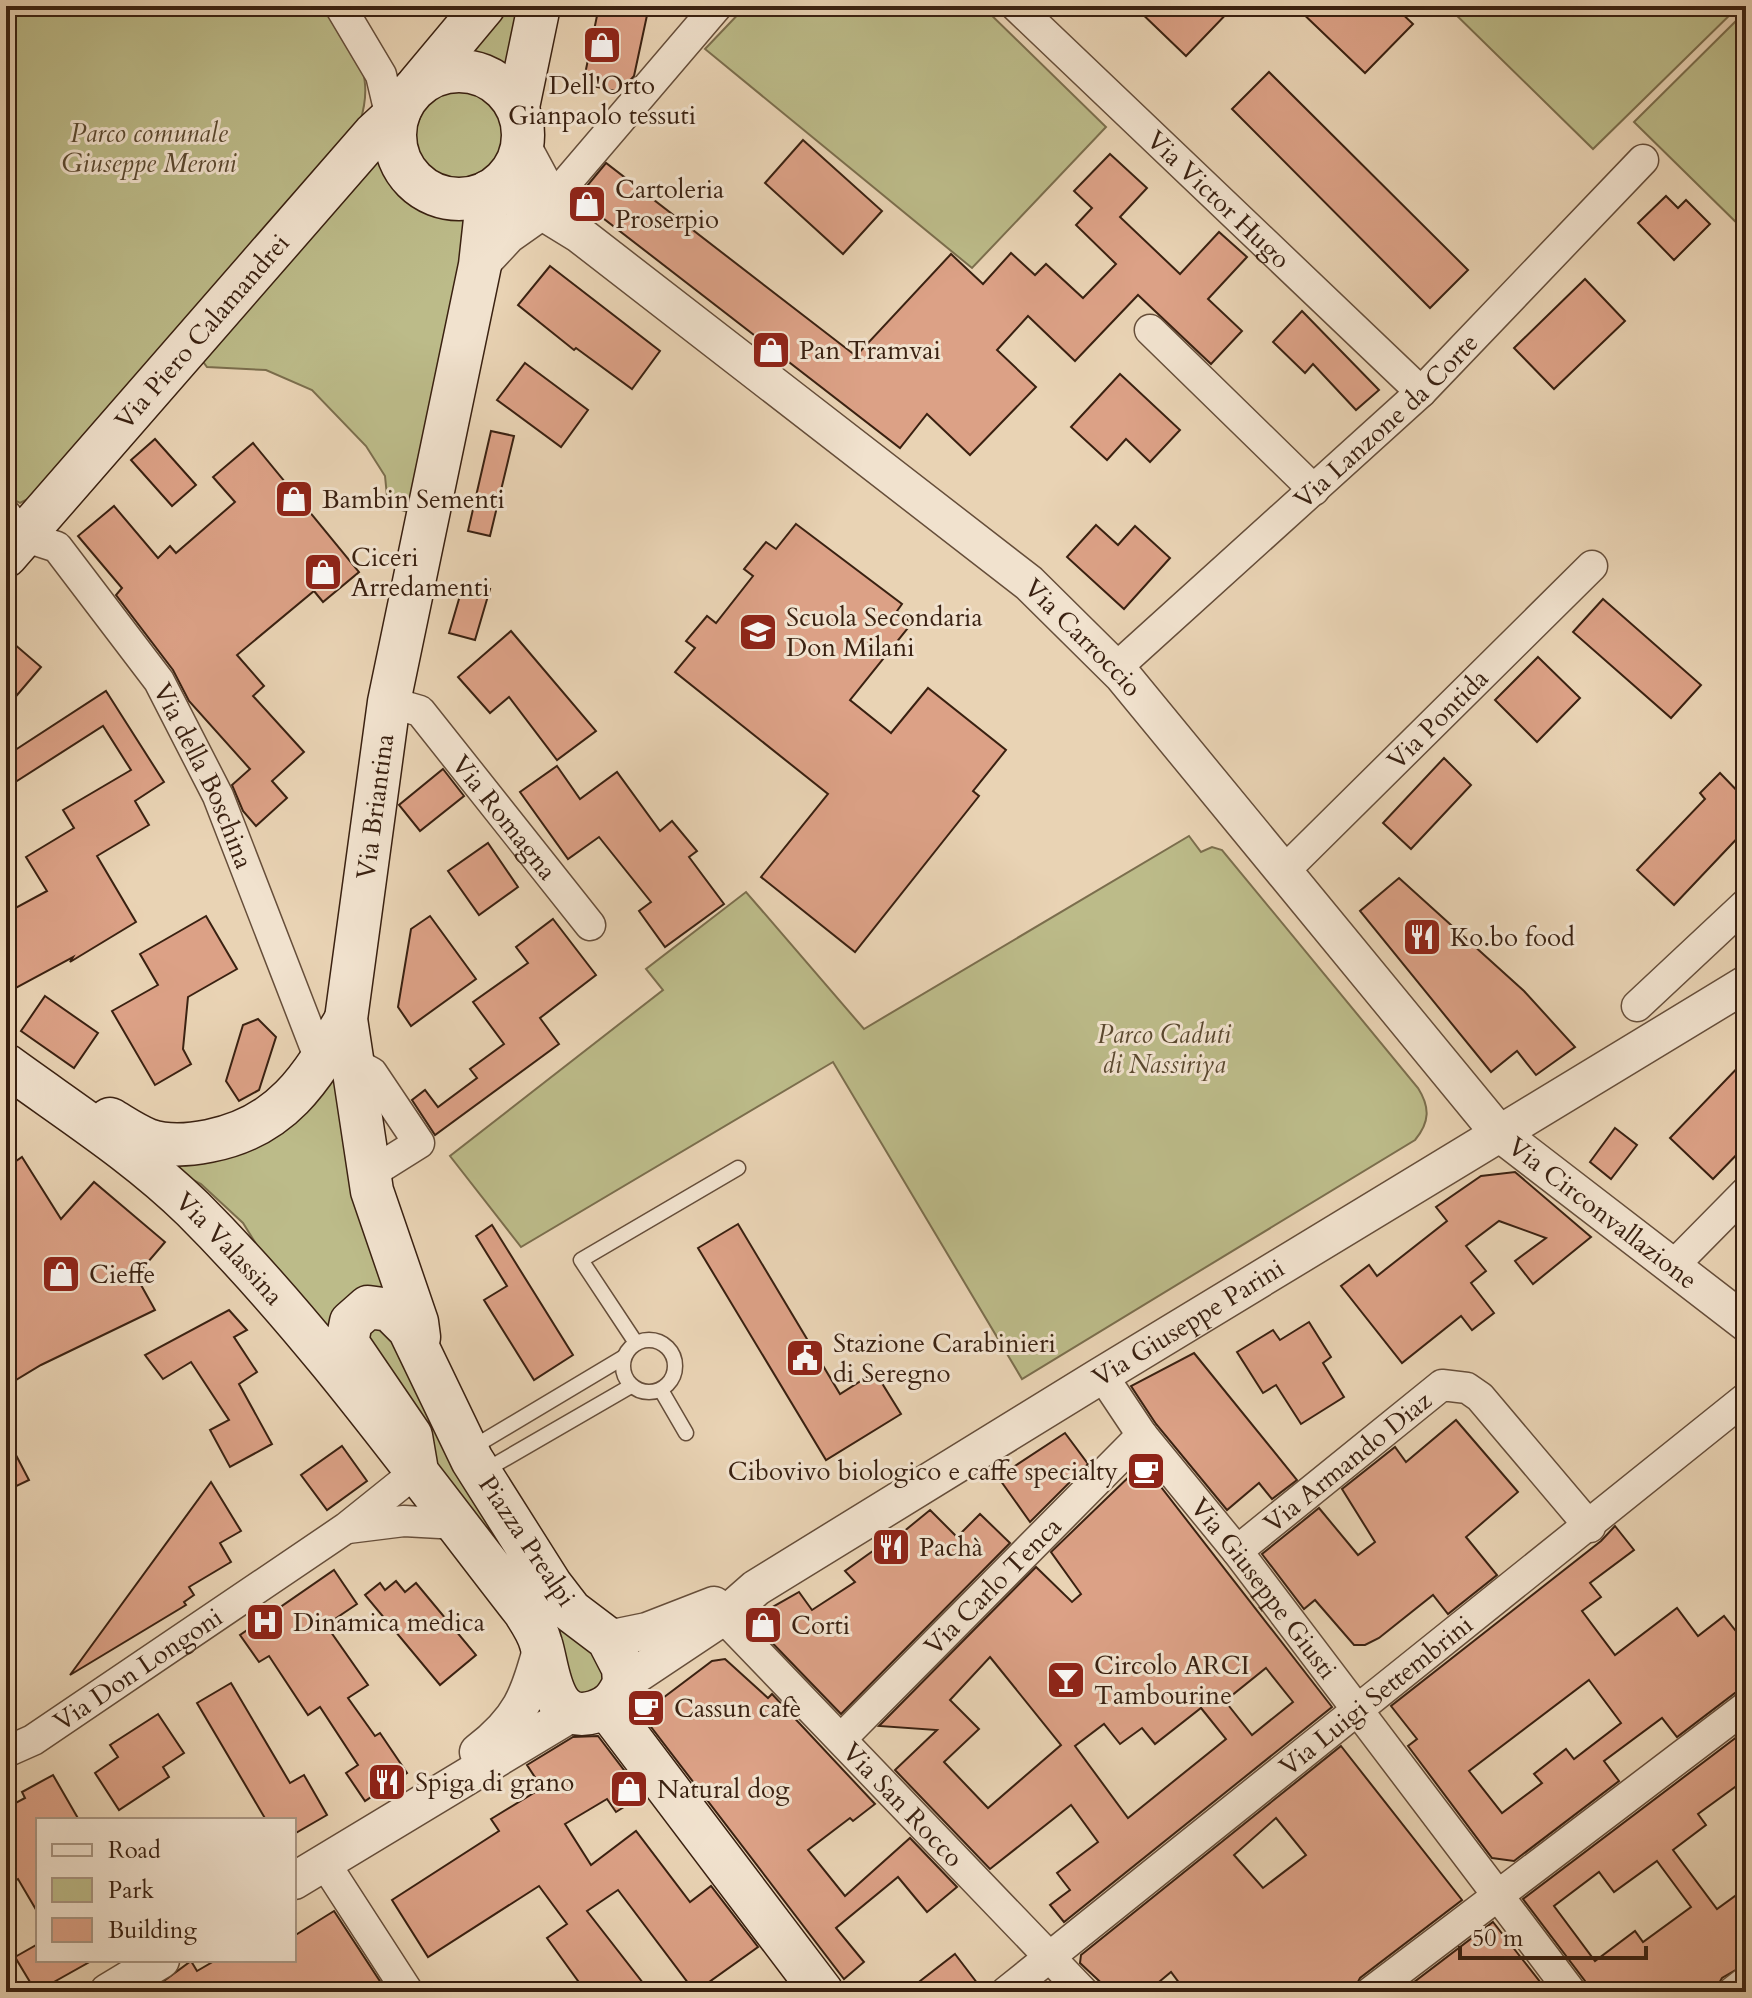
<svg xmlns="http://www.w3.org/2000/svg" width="1752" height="1998" viewBox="0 0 1752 1998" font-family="Cardo,serif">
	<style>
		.green { fill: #bcbb89; stroke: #7b6e4d; stroke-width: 2 }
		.building { fill: #dca186; stroke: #3a2111; stroke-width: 2; fill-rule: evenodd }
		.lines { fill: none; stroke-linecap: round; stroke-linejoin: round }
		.service-casing { stroke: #664e3a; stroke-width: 17 }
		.minor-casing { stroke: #664e3a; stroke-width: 33 }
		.tertiary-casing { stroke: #664e3a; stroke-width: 39 }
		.secondary-casing { stroke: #3a2111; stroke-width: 45 }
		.service { stroke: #f1e2ce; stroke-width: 14 }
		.minor { stroke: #f1e2ce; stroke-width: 30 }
		.tertiary { stroke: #f1e2ce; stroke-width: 36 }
		.secondary { stroke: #f1e2ce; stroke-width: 42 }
		.labels { text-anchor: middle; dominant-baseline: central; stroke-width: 6; stroke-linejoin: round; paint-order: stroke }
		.poi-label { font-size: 26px; fill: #3a2111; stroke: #f1e2ce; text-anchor: start }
		.park-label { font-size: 26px; font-style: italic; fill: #5a482f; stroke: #f1e2ce }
		.street-label { font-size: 26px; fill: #3a2111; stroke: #f1e2ce }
	</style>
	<rect width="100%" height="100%" fill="#e9d3b4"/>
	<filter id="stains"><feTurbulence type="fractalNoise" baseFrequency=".0025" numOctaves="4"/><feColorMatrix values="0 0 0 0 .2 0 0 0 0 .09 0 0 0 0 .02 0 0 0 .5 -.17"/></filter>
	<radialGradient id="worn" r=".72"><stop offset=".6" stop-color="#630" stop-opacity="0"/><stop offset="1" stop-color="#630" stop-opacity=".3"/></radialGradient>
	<g class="green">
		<path d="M6 6H323C351 49 377 68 360 122L34 496 20 503 6 496Z"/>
		<path d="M491 6H531L515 82 504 72 467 58Z"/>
		<path d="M746 6H982L1106 127 972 268 705 49Z"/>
		<path d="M1447 6H1739L1593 149Z"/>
		<path d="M1746 11V232L1634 122Z"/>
		<circle cx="458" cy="135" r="51"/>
		<path d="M380 153C407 207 417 210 477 212L408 512 388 506 385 476 366 446 312 390 266 370 207 367 201 359Z"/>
		<path d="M1189 836 1201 852 1212 847 1222 850 1418 1088C1430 1107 1430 1122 1415 1140L1022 1379 833 1062 521 1247 450 1156 663 990 646 969 746 892 864 1029Z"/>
		<path d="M335 1065 395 1290 336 1339 263 1255 243 1223 201 1184 153 1159Z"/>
		<path d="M378 1315 614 1680 577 1705 442 1489 355 1333Z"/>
	</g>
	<g class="building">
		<path d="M599 6H649L634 76 620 92 583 84Z"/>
		<path d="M1134 6H1234L1186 56Z"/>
		<path d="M1295 6H1394L1413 24 1365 73Z"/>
		<path d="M1269 72 1468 270 1430 308 1232 109Z"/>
		<path d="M803 140 882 211 843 254 765 183Z"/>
		<path d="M1110 154 1147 188 1120 217 1180 274 1219 232 1247 257 1208 299 1242 331 1211 364 1138 295 1075 361 1028 316 997 350 1036 387 970 455 927 414 900 448 577 198 606 163 856 356 951 254 983 284 1011 253 1035 275 1046 264 1083 298 1116 264 1076 225 1092 208 1074 191Z"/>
		<path d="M1666 196 1678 208 1686 200 1710 224 1674 260 1638 223Z"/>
		<path d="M550 266 660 351 632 389 576 348 574 350 518 305Z"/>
		<path d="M1585 279 1625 321 1554 389 1514 348Z"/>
		<path d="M1302 311 1379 390 1356 410 1313 364 1305 373 1273 342Z"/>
		<path d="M525 363 588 410 561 447 497 400Z"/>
		<path d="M1120 374 1180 430 1150 462 1126 439 1107 460 1071 427Z"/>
		<path d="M491 431 514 436 490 536 468 531Z"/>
		<path d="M155 439 196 485 172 506 131 460Z"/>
		<path d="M253 443 359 572 323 602 314 591 237 655 264 686 253 696 304 752 272 781 287 798 256 826 243 811 232 785 250 769 189 701 173 670 116 595 122 588 78 536 114 506 158 558 170 546 176 553 235 502 213 477Z"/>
		<path d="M796 524 902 604 897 611 912 623 850 700 891 733 928 688 1006 750 973 791 979 796 855 952 761 877 828 794 675 672 695 648 686 641 707 616 716 623 753 576 744 569 766 542 776 549Z"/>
		<path d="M1096 525 1118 545 1135 526 1170 558 1124 609 1067 557Z"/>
		<path d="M464 582 490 589 475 640 449 633Z"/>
		<path d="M1603 599 1701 685 1671 718 1573 632Z"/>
		<path d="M511 631 596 731 557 760 509 697 490 713 458 677Z"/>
		<path d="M6 637 41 667 6 708Z"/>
		<path d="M1538 657 1580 698 1537 742 1495 700Z"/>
		<path d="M106 691 164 782 135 801 149 825 97 856 136 922 70 962 73 957 14 989 6 973V913L47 891 26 857 74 828 63 810 131 770 103 726 6 788V756Z"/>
		<path d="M1444 758 1471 785 1411 849 1383 823Z"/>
		<path d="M557 766 580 799 617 772 660 831 672 821 697 851 689 857 724 904 665 947 639 911 651 902 599 837 568 859 520 792Z"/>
		<path d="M443 769 464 796 420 831 399 805Z"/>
		<path d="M1720 773 1746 800V829L1674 905 1637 870 1705 799 1700 793Z"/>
		<path d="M488 843 518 887 479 915 448 871Z"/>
		<path d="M1399 878 1524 991 1575 1047 1536 1075 1517 1051 1491 1072 1360 911Z"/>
		<path d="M206 916 237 969 188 997 183 1049 191 1064 155 1085 112 1011 158 985 140 954Z"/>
		<path d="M430 916 476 979 411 1026 398 1007 411 929Z"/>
		<path d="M553 919 596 975 540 1018 559 1044 435 1135 412 1100 425 1090 438 1107 477 1078 470 1069 504 1044 473 1002 528 963 516 947Z"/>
		<path d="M45 996 98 1033 74 1068 21 1031Z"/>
		<path d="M258 1019 276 1037 259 1090 239 1101 226 1081 243 1025Z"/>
		<path d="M1746 1059V1145L1713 1179 1670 1138Z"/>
		<path d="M1615 1128 1637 1145 1611 1179 1590 1162Z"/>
		<path d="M22 1157 61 1219 94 1182 165 1242 136 1276 155 1310 41 1365 6 1386V1168Z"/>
		<path d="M1515 1172 1591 1237 1533 1284 1515 1261 1546 1238 1499 1221 1466 1246 1486 1271 1471 1283 1494 1313 1472 1330 1461 1316 1402 1363 1341 1286 1369 1265 1377 1276 1447 1221 1436 1207 1481 1176Z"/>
		<path d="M738 1224 840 1394 875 1372 901 1414 826 1460 698 1248Z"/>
		<path d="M492 1225 573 1355 534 1380 484 1300 507 1286 476 1236Z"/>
		<path d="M229 1310 247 1330 234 1337 257 1372 239 1384 272 1444 230 1467 210 1430 229 1420 191 1362 163 1379 145 1355Z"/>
		<path d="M1309 1322 1331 1357 1323 1363 1344 1397 1301 1424 1276 1385 1263 1393 1237 1352 1273 1330 1280 1340Z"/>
		<path d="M1194 1353 1297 1480 1272 1499 1259 1483 1227 1510 1156 1424 1131 1386Z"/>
		<path d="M1456 1420 1518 1492 1466 1537 1497 1575 1448 1614 1433 1595 1379 1638 1365 1645H1354L1315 1600 1304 1609 1262 1554 1319 1508 1358 1555 1375 1542 1342 1489 1395 1447 1406 1462Z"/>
		<path d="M1065 1433 1088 1464 1030 1522 998 1477Z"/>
		<path d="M6 1436 29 1480 6 1491Z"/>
		<path d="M342 1446 367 1481 327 1510 301 1475Z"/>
		<path d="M1137 1469H1147L1332 1707 1064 1922 1050 1905 1070 1890 1057 1873 1098 1842 1071 1805 990 1869 895 1770 937 1730 879 1726 1036 1567 1072 1602 1081 1594 1051 1552ZM990 1657 1061 1745 988 1808 944 1762 979 1729 950 1700ZM1266 1668 1293 1702 1252 1735 1225 1701ZM1201 1708 1226 1739 1128 1818 1075 1746 1104 1724 1120 1744 1142 1728 1155 1744Z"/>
		<path d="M211 1482 241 1531 220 1543 231 1562 189 1587 194 1595 184 1602 186 1605 70 1675Z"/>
		<path d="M930 1510 957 1537 980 1514 1010 1543 841 1714 756 1626 755 1617 799 1592 812 1610 855 1582 845 1571 877 1548 880 1551Z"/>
		<path d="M1615 1526 1634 1550 1590 1583 1601 1597 1582 1611 1615 1655 1677 1608 1698 1636 1724 1616 1746 1644V1689L1735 1693 1677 1737 1662 1718 1604 1761 1619 1781 1514 1861 1492 1858 1408 1746 1417 1739 1391 1706 1601 1541ZM1589 1680 1621 1723 1574 1759 1566 1749 1534 1774 1542 1783 1502 1813 1469 1771Z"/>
		<path d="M334 1570 357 1604 326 1625 368 1685 348 1698 375 1736 380 1733 407 1773 365 1801 346 1773 358 1765 320 1707 308 1715 269 1656 259 1662 240 1635Z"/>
		<path d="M396 1581 405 1592 416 1583 476 1655 440 1685 365 1595 380 1583 385 1590Z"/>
		<path d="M725 1659 768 1698 772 1694 875 1804 853 1821 850 1818 808 1850 845 1896 910 1838 957 1887 927 1912 898 1877 836 1928 864 1962 844 1979 645 1719 647 1710 712 1661Z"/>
		<path d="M231 1683 290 1783 304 1775 327 1815 294 1834V1820H266L197 1703Z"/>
		<path d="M158 1714 184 1753 163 1767 169 1777 119 1810 95 1773 118 1757 110 1745Z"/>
		<path d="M1746 1730V1779L1698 1814 1706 1825 1673 1850 1717 1909 1746 1888V1964L1722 1978 1714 1992H1589L1585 1981 1523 1899ZM1657 1861 1691 1907 1643 1942 1635 1931 1595 1961 1554 1906 1599 1872 1614 1892Z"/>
		<path d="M598 1736 643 1795 616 1812 607 1799 565 1824 591 1865 636 1831 690 1902 711 1886 758 1947 695 1992 618 1890 587 1911 650 1992H586L547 1938 567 1924 539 1886 428 1957 392 1900 499 1831 491 1819 542 1788 527 1765 573 1737Z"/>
		<path d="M1341 1746 1462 1900 1360 1978 1353 1992H1186L1171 1972 1147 1992H1111L1080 1963 1081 1955ZM1276 1818 1306 1855 1263 1888 1234 1855Z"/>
		<path d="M53 1775 79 1820H38V1913L18 1879 6 1886V1808L25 1798 22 1792Z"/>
		<path d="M334 1911 387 1992H149L191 1961 197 1971 216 1960H294V1936Z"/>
		<path d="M1493 1922 1548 1992H1401Z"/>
		<path d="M38 1944V1960H93L36 1992 15 1957Z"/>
		<path d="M955 1954 984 1992H906Z"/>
	</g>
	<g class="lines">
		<defs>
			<g id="service">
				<circle cx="649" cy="1366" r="26"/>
				<path d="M636 1343 581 1260 738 1168"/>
				<path d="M661 1390 686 1433"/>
				<path d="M470 1449 624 1357"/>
				<path d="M484 1471 631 1386"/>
			</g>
			<g id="minor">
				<path d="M340 6 381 75 395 134"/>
				<path id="s1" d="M1016 6 1421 392"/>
				<path d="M542 211 717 6"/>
				<path d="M1150 330 1314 490"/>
				<path id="s2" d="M6 515 23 536 57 547 159 681 218 796 321 1062"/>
				<path id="s3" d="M1116 668 1421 392 1643 160"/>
				<path id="s4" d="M389 702 420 711 590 925"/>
				<path id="s5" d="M1284 871 1592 566"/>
				<path d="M1637 1006 1746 904"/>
				<path d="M352 1062 372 1073 419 1143 368 1175"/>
				<path d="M1672 1267 1746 1192"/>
				<path id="s6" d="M1102 1375 1142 1435 1237 1551 1571 1992"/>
				<path d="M348 1528 404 1521 458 1524"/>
				<path id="s7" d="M1237 1551 1442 1385 1467 1388 1480 1397 1590 1527"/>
				<path id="s8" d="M723 1617 1083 1992"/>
				<path id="s9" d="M842 1738 1142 1435"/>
				<path id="s10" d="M6 1752 33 1740 346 1528 417 1471"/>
				<path d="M324 1862 408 1992"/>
				<path id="s11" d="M1006 1992 1746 1398"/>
				<path d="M1371 1992 1746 1707"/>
				<path d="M1733 1992 1746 1982"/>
			</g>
			<g id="tertiary">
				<path d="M523 147 551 199 569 221"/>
				<path id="s12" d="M490 191 523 200 580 235 1029 583 1123 676 1498 1132 1746 1323"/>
				<path d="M480 265 508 235 542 211"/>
				<path d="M608 1639 647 1631 714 1605"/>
				<path id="s13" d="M624 1683 723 1617 756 1588C1085 1385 1414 1183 1746 984"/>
				<path d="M478 1752C520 1720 529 1696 542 1646"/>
				<path d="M294 1881 574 1712"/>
				<path d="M108 1992 161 1960"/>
			</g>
			<g id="secondary">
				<circle cx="459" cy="135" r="64"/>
				<path d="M418 85 484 6"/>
				<path d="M518 107 539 6"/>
				<path id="s14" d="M6 556 374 134 400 110"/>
				<path id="s15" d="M6 1065C69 1111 137 1154 193 1209 316 1332 417 1474 524 1611 531 1622 538 1632 541 1644 549 1669 550 1725 594 1712 610 1707 617 1699 624 1683L623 1668 608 1639 571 1611 551 1585 472 1460 409 1329 390 1310 368 1307 351 1322 347 1342 411 1436 417 1471"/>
				<path d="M110 1119C122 1126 135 1135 148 1140 168 1147 189 1145 209 1141 282 1127 311 1079 346 1019"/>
				<path id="s16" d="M419 1337 417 1322 372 1191 346 1019 389 702 480 265 488 192"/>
				<path d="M607 1708 822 1992"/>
			</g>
		</defs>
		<use href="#service" class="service-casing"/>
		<use href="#minor" class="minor-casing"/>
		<use href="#tertiary" class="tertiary-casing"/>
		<use href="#secondary" class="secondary-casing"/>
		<use href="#service" class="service"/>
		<use href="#minor" class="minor"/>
		<use href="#tertiary" class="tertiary"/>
		<use href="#secondary" class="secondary"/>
	</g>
	<defs>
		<symbol id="shop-square" viewBox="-11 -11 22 22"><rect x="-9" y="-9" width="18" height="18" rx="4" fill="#8f2418" stroke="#f1e2ce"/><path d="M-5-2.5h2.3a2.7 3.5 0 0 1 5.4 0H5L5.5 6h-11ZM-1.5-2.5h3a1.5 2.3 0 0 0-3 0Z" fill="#fff"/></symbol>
		<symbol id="school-square" viewBox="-11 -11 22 22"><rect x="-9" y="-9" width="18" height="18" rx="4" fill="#8f2418" stroke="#f1e2ce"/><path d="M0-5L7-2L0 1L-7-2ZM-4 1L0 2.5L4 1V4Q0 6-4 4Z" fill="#fff"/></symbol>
		<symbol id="restaurant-square" viewBox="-11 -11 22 22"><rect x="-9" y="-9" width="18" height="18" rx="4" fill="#8f2418" stroke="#f1e2ce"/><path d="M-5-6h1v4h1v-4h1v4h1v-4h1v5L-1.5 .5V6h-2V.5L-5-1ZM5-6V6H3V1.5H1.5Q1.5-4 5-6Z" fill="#fff"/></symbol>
		<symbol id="civic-square" viewBox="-11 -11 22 22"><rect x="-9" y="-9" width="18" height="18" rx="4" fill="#8f2418" stroke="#f1e2ce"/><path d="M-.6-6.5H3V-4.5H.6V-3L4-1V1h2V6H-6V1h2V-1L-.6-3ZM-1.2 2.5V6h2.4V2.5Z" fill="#fff"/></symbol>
		<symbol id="cafe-square" viewBox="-11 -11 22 22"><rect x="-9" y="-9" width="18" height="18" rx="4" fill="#8f2418" stroke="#f1e2ce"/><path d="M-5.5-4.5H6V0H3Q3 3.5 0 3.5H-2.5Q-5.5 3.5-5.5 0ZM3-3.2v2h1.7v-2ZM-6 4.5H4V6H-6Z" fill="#fff"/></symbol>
		<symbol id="hospital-square" viewBox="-11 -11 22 22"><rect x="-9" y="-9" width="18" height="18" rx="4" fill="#8f2418" stroke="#f1e2ce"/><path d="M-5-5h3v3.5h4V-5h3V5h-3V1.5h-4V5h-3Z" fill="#fff"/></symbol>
		<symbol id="bar-square" viewBox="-11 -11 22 22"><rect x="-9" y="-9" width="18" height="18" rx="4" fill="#8f2418" stroke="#f1e2ce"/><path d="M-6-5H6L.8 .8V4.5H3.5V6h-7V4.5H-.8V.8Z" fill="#fff"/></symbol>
	</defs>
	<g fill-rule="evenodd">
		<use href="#shop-square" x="580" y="23" width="44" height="44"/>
		<use href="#shop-square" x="565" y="182" width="44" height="44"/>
		<use href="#shop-square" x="749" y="328" width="44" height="44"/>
		<use href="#shop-square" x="272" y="477" width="44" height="44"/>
		<use href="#shop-square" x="301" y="550" width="44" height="44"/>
		<use href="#school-square" x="736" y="610" width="44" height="44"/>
		<use href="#restaurant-square" x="1400" y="915" width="44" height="44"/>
		<use href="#shop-square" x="39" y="1252" width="44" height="44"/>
		<use href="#civic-square" x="783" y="1336" width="44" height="44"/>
		<use href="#cafe-square" x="1124" y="1449" width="44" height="44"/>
		<use href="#restaurant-square" x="869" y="1525" width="44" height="44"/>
		<use href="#hospital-square" x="243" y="1600" width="44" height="44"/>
		<use href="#shop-square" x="741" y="1603" width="44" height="44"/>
		<use href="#bar-square" x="1044" y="1658" width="44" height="44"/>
		<use href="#cafe-square" x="624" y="1686" width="44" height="44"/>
		<use href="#restaurant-square" x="365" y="1760" width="44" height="44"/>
		<use href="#shop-square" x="607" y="1767" width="44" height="44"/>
	</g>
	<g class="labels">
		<g class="poi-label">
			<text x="602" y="85" text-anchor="middle">Dell'Orto<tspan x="602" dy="30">Gianpaolo tessuti</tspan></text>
			<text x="615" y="189">Cartoleria<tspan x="615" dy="30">Proserpio</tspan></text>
			<text x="799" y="350">Pan Tramvai</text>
			<text x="322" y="499">Bambin Sementi</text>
			<text x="351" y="557">Ciceri<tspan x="351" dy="30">Arredamenti</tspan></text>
			<text x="786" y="617">Scuola Secondaria<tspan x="786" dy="30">Don Milani</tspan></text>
			<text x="1450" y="937">Ko.bo food</text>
			<text x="89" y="1274">Cieffe</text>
			<text x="833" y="1343">Stazione Carabinieri<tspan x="833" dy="30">di Seregno</tspan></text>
			<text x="1118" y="1471" text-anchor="end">Cibovivo biologico e caffe specialty</text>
			<text x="919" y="1547">Pachà</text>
			<text x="293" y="1622">Dinamica medica</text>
			<text x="791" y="1625">Corti</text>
			<text x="1094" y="1665">Circolo ARCI<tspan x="1094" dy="30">Tambourine</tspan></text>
			<text x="674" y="1708">Cassun cafè</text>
			<text x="415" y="1782">Spiga di grano</text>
			<text x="657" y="1789">Natural dog</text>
		</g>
		<g class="park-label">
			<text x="149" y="133">Parco comunale<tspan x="149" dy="30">Giuseppe Meroni</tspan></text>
			<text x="1164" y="1034">Parco Caduti<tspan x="1164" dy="30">di Nassiriya</tspan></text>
		</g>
		<g class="street-label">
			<text stroke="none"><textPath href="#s1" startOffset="280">Via Victor Hugo</textPath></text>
			<text stroke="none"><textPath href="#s14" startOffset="298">Via Piero Calamandrei</textPath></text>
			<text stroke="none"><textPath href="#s3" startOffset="366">Via Lanzone da Corte</textPath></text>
			<text stroke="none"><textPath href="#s12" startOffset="746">Via Carroccio</textPath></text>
			<text stroke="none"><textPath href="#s5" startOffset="216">Via Pontida</textPath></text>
			<text stroke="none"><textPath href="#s2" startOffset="336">Via della Boschina</textPath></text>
			<text stroke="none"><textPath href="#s16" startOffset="542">Via Briantina</textPath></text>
			<text stroke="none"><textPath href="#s4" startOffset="168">Via Romagna</textPath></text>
			<text stroke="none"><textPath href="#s12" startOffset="1524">Via Circonvallazione</textPath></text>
			<text stroke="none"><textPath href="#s15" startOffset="290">Via Valassina</textPath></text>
			<text stroke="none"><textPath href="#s13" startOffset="670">Via Giuseppe Parini</textPath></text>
			<text stroke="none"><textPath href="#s7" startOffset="142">Via Armando Diaz</textPath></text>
			<text transform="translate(527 1541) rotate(56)">Piazza Prealpi</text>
			<text stroke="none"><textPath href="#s9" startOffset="214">Via Carlo Tenca</textPath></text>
			<text stroke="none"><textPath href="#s6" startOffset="268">Via Giuseppe Giusti</textPath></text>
			<text stroke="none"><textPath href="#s10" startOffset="156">Via Don Longoni</textPath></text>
			<text stroke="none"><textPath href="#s11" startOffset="474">Via Luigi Settembrini</textPath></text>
			<text stroke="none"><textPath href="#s8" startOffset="260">Via San Rocco</textPath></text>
		</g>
	</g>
	<rect width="1752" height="1998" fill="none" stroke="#e9d3b4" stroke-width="32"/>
	<rect x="8" y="8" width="1736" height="1982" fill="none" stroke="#3a2111" stroke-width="4"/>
	<rect x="16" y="16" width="1720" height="1966" fill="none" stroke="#3a2111" stroke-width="2"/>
	<rect x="36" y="1818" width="260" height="144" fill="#f1e2ce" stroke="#a89582" stroke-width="2"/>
	<rect x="52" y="1844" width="40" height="12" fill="#f1e2ce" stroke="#a89582" stroke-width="2"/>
	<text x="108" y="1858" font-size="24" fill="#3a2111">Road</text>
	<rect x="52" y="1878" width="40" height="24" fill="#bcbb89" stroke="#a89582" stroke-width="2"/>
	<text x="108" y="1898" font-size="24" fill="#3a2111">Park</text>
	<rect x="52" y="1918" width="40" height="24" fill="#dca186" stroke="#a89582" stroke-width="2"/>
	<text x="108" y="1938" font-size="24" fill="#3a2111">Building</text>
	<path d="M1460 1946v12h186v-12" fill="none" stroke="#3a2111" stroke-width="4"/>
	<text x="1472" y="1946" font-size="24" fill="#3a2111" stroke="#f1e2ce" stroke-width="6" paint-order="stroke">50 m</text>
	<rect width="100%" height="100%" filter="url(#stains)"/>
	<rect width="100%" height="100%" fill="url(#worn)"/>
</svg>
